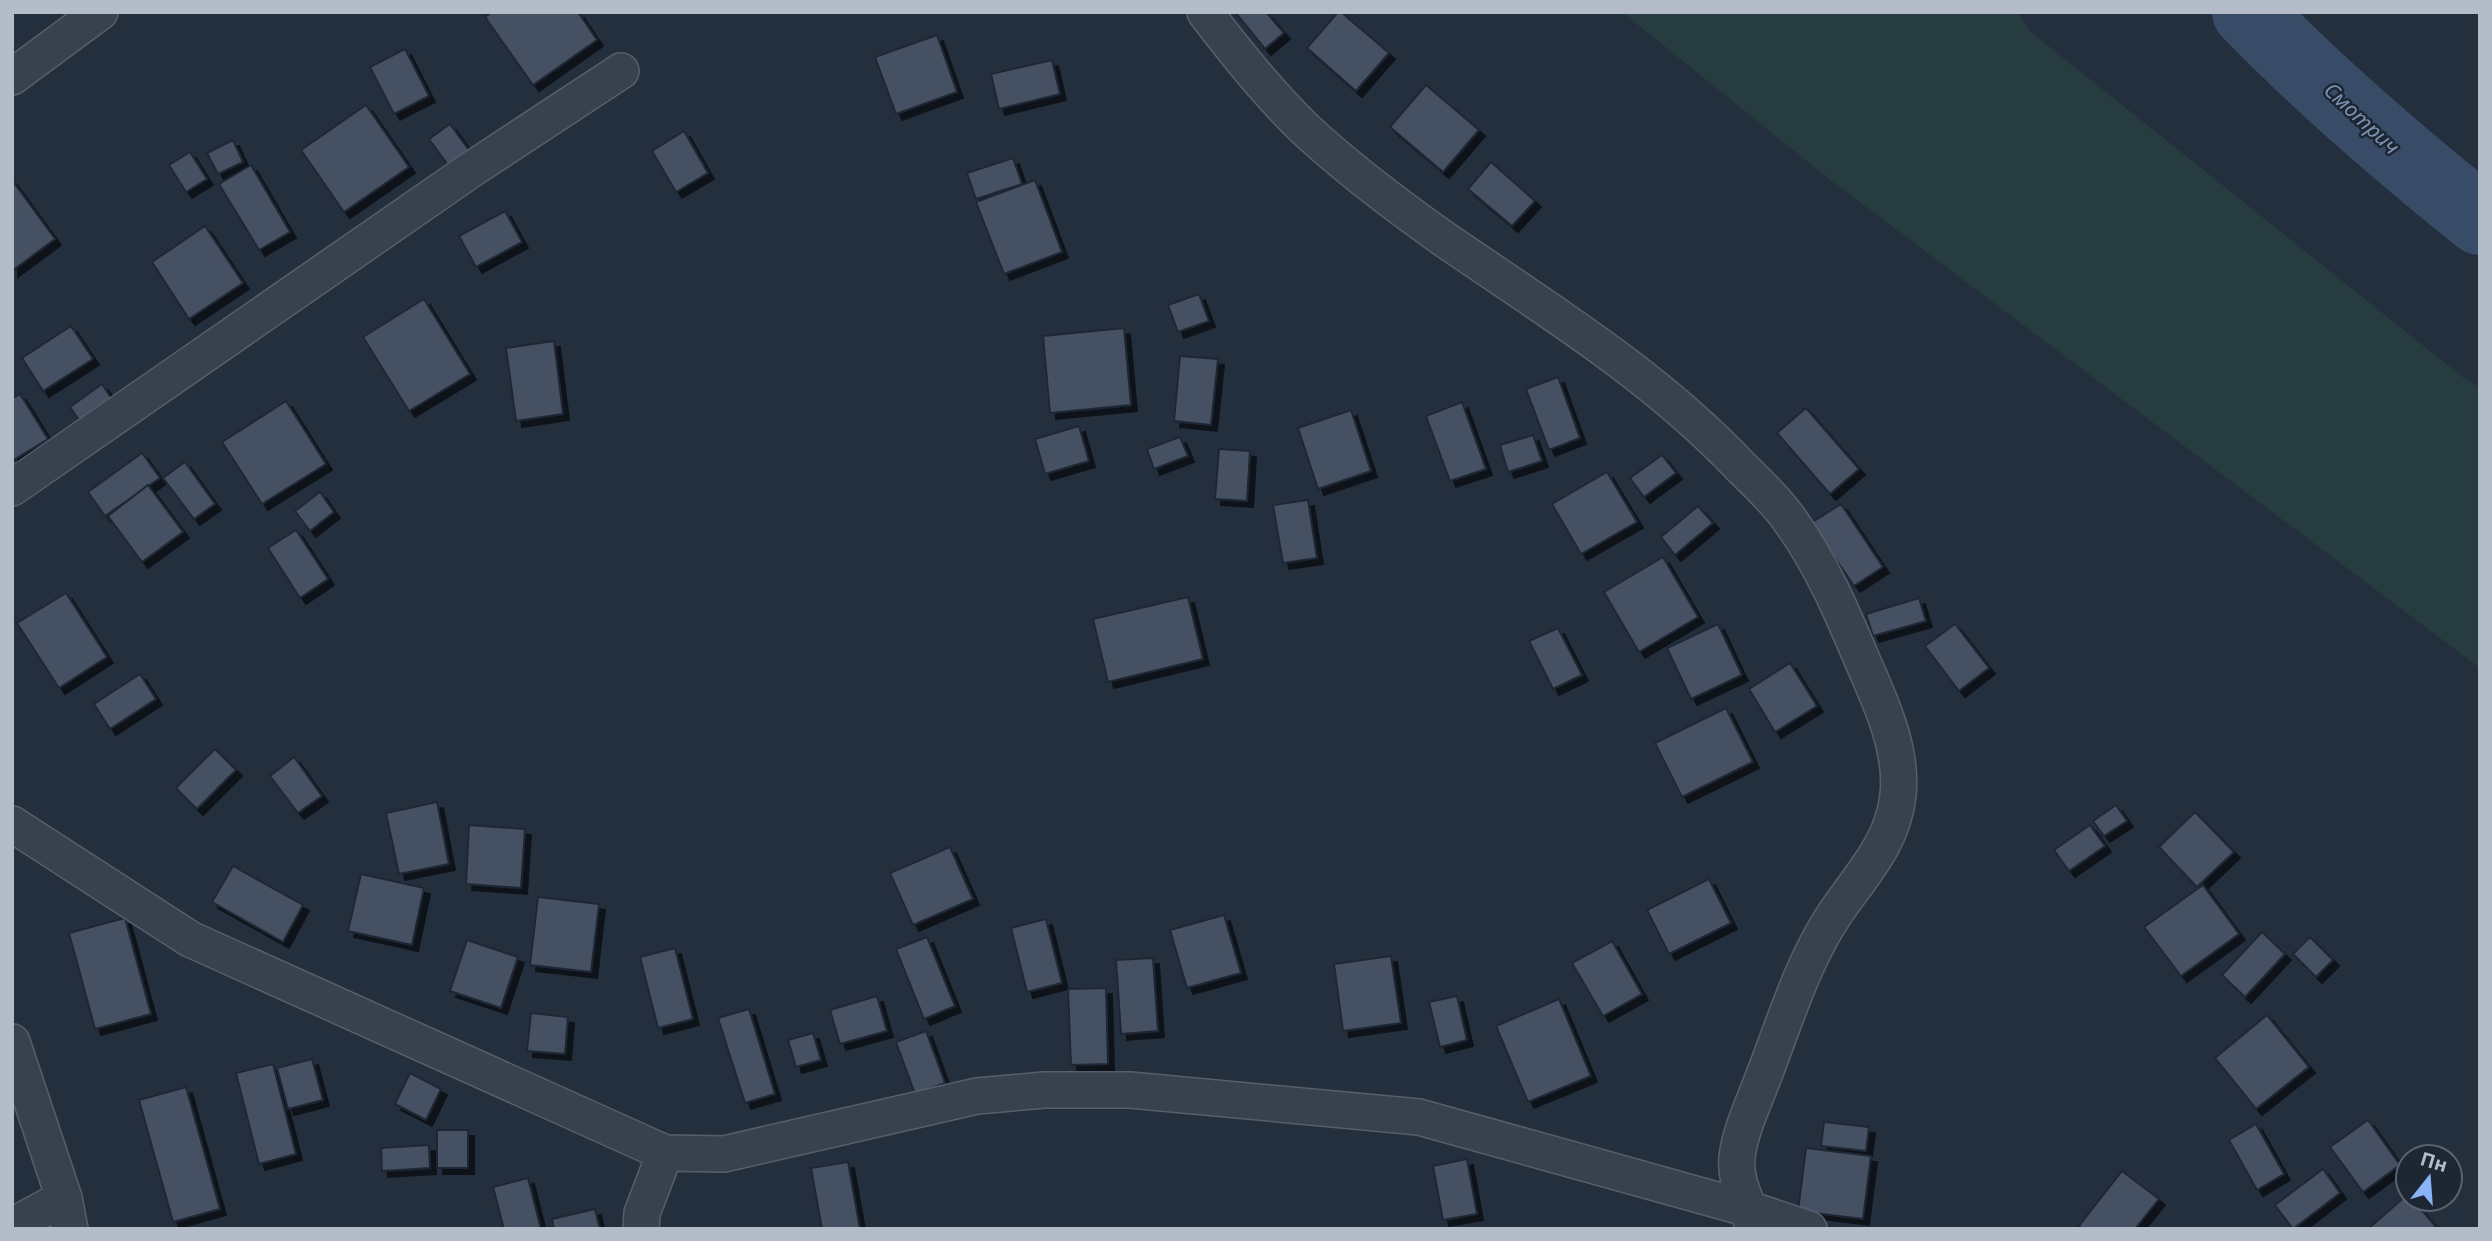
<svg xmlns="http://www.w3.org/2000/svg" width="2492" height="1241" viewBox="0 0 2492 1241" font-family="'Noto Sans',sans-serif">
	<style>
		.green { fill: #263c3f }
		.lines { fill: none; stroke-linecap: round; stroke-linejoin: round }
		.river { stroke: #394c67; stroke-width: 72 }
		.building { fill: #455162; stroke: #1f2835; stroke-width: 2; filter: url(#shadow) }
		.street-casing { stroke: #565f6c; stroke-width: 38 }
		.street { stroke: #38414e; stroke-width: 35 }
		.labels { text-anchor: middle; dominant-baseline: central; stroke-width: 5; stroke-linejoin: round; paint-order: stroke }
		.water-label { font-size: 21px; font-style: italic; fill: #7c92b1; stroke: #1d2633 }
	</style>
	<defs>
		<filter id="shadow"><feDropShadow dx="6" dy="6" stdDeviation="0" flood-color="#0009"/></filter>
	</defs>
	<rect width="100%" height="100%" fill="#242f3e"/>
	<path class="green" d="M1622 12H2017L2032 33 2465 379 2480 387V668L1834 183Z"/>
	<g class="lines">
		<path class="river" d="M2248 12C2320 86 2399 154 2480 219"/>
	</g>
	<g class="building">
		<path d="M492 12H578L597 40 533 85 485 17Z"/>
		<path d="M1235 12H1266L1284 33 1265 49Z"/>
		<path d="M1338 12H1341L1389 53 1356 91 1307 48Z"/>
		<path d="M937 35 957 92 896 114 875 57Z"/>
		<path d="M405 49 429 96 394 114 370 67Z"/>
		<path d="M1052 60 1060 94 999 109 991 74Z"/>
		<path d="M1426 85 1479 130 1443 172 1390 127Z"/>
		<path d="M366 105 409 167 344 212 301 150Z"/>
		<path d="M450 124 471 153 450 168 429 139Z"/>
		<path d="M684 131 708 173 676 192 652 151Z"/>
		<path d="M233 140 243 162 218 174 207 153Z"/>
		<path d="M190 152 207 179 186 192 169 165Z"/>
		<path d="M1013 158 1022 184 976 199 967 173Z"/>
		<path d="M1491 162 1535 201 1512 226 1468 189Z"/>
		<path d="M251 165 290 232 259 250 219 184Z"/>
		<path d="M12 180 55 239 12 271Z"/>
		<path d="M1035 180 1062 252 1004 274 976 202Z"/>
		<path d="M505 211 522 242 476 267 459 236Z"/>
		<path d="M205 226 243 283 189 319 152 262Z"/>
		<path d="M1199 294 1209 321 1178 332 1168 305Z"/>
		<path d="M424 299 470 374 409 411 363 337Z"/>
		<path d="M71 326 93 359 43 391 22 358Z"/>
		<path d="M1124 328 1131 405 1050 413 1043 336Z"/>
		<path d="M554 341 563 414 516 421 506 348Z"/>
		<path d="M1180 356 1218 359 1211 425 1174 421Z"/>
		<path d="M1558 377 1580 438 1549 450 1526 389Z"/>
		<path d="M102 384 115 404 83 426 70 407Z"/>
		<path d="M20 394 48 439 12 461V398Z"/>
		<path d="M286 401 326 464 262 504 222 442Z"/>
		<path d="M1462 402 1486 469 1450 481 1426 416Z"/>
		<path d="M1806 408 1859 469 1830 494 1777 433Z"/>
		<path d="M1351 410 1371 471 1318 489 1298 428Z"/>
		<path d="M1079 426 1089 461 1045 474 1035 439Z"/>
		<path d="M1533 435 1542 461 1508 472 1500 445Z"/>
		<path d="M1180 437 1188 456 1154 469 1147 449Z"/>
		<path d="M1219 449 1250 451 1247 501 1215 499Z"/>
		<path d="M142 453 160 478 105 516 88 492Z"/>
		<path d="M1662 455 1676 473 1644 497 1630 478Z"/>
		<path d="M185 462 215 504 194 519 163 478Z"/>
		<path d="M1607 472 1637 522 1581 554 1552 504Z"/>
		<path d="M148 485 183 532 142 562 108 516Z"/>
		<path d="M320 492 334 512 310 531 295 511Z"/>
		<path d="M1308 500 1317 558 1283 563 1273 505Z"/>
		<path d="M1841 504 1883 567 1854 586 1811 523Z"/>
		<path d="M1698 506 1713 523 1675 555 1661 537Z"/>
		<path d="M296 530 328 579 300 598 268 548Z"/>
		<path d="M1663 557 1698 617 1639 652 1604 592Z"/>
		<path d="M66 593 107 657 59 688 17 623Z"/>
		<path d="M1188 597 1203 659 1108 682 1093 619Z"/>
		<path d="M1919 598 1926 621 1873 636 1866 614Z"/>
		<path d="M1718 624 1742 675 1691 699 1667 648Z"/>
		<path d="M1955 624 1989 668 1959 691 1925 646Z"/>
		<path d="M1558 628 1582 675 1553 689 1529 641Z"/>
		<path d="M1790 663 1817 706 1775 732 1749 689Z"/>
		<path d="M140 674 156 699 110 729 94 704Z"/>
		<path d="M1726 708 1753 762 1682 797 1655 743Z"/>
		<path d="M215 749 236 770 197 809 176 788Z"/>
		<path d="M294 757 322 796 298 813 270 776Z"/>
		<path d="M437 802 449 864 399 874 386 813Z"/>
		<path d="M2116 805 2127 821 2104 836 2093 821Z"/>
		<path d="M2195 812 2234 852 2197 887 2159 847Z"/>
		<path d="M469 825 525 829 521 888 466 884Z"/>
		<path d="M2090 825 2105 846 2069 871 2054 850Z"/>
		<path d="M950 847 973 899 913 925 890 873Z"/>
		<path d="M233 866 303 905 283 942 212 902Z"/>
		<path d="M361 874 424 888 412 945 348 931Z"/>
		<path d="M1709 879 1731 923 1669 954 1647 910Z"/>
		<path d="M2203 885 2239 934 2181 976 2144 927Z"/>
		<path d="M538 897 599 904 591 972 530 965Z"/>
		<path d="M1224 915 1241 973 1187 988 1170 930Z"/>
		<path d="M125 918 151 1014 95 1029 69 933Z"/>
		<path d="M1046 919 1062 983 1027 992 1011 928Z"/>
		<path d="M2262 932 2285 954 2245 997 2222 975Z"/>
		<path d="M927 937 955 1006 924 1019 896 949Z"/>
		<path d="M2310 937 2333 960 2316 977 2293 954Z"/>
		<path d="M467 940 518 957 501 1008 450 991Z"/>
		<path d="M1612 941 1642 994 1603 1016 1572 963Z"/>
		<path d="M675 948 693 1019 658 1028 640 957Z"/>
		<path d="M1391 956 1401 1023 1343 1031 1334 964Z"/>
		<path d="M1153 958 1158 1031 1121 1034 1116 960Z"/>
		<path d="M1106 988 1108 1064 1071 1065 1068 989Z"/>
		<path d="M877 996 887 1031 840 1044 830 1010Z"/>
		<path d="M1457 996 1467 1040 1440 1047 1429 1002Z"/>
		<path d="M1559 999 1591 1076 1528 1102 1496 1026Z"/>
		<path d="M749 1009 775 1094 745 1103 718 1018Z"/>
		<path d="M531 1013 568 1017 565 1054 527 1051Z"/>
		<path d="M2267 1015 2309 1067 2256 1109 2215 1058Z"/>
		<path d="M926 1031 945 1083 915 1094 896 1042Z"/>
		<path d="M813 1033 821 1060 796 1067 788 1040Z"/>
		<path d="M312 1059 323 1100 288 1109 277 1068Z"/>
		<path d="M273 1064 296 1154 259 1164 236 1073Z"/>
		<path d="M410 1073 441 1089 426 1120 395 1104Z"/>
		<path d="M186 1087 220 1209 173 1222 139 1100Z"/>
		<path d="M2368 1120 2400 1165 2363 1192 2330 1147Z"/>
		<path d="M1824 1122 1869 1127 1866 1151 1821 1146Z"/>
		<path d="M2256 1124 2284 1174 2257 1190 2229 1140Z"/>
		<rect x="437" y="1130" width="31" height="38"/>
		<path d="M429 1145 430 1168 382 1171 381 1148Z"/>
		<path d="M1806 1148 1871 1156 1863 1219 1798 1211Z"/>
		<path d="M1467 1159 1477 1214 1443 1220 1433 1166Z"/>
		<path d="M848 1162 860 1229H822L811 1168Z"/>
		<path d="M2323 1169 2340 1193 2293 1229 2275 1205Z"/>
		<path d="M2122 1171 2159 1199 2135 1229H2082L2079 1226Z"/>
		<path d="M528 1178 541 1229H504L493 1187Z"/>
		<path d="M2408 1194V1199H2412L2438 1229H2368Z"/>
		<path d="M595 1209 600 1229H554L552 1219Z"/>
	</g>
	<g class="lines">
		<defs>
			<g id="street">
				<path d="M1205 12C1235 52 1269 94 1305 129 1348 169 1396 205 1444 239 1549 311 1654 375 1742 468 1758 484 1776 500 1789 519 1821 563 1842 612 1863 662 1881 703 1903 750 1898 795 1893 844 1860 876 1834 915 1803 962 1786 1018 1766 1070 1756 1098 1741 1127 1737 1157 1735 1176 1742 1192 1749 1209L1809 1229"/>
				<path d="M12 77 100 12"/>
				<path d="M12 488 472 169 621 71"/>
				<path d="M12 824 190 939 665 1153 724 1154 977 1096 1044 1090H1130L1419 1117 1749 1209 1753 1229"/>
				<path d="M12 1042 64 1198 70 1229"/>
				<path d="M12 1226 64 1198"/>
				<path d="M641 1229 642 1213 665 1153"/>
			</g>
		</defs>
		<use href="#street" class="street-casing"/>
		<use href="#street" class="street"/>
	</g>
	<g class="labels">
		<g class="water-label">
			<text transform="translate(2362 118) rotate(43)">Смотрич</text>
		</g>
	</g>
	<rect width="2492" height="1241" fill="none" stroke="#b4bcc9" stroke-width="28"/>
	<g transform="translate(2429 1178) rotate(17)"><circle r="33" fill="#1d2633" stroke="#59626f" stroke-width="2"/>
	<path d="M0-5L12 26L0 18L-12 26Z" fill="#8ab4f8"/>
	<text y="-10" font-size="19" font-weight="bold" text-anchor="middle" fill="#b4bcc9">Пн</text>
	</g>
</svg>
